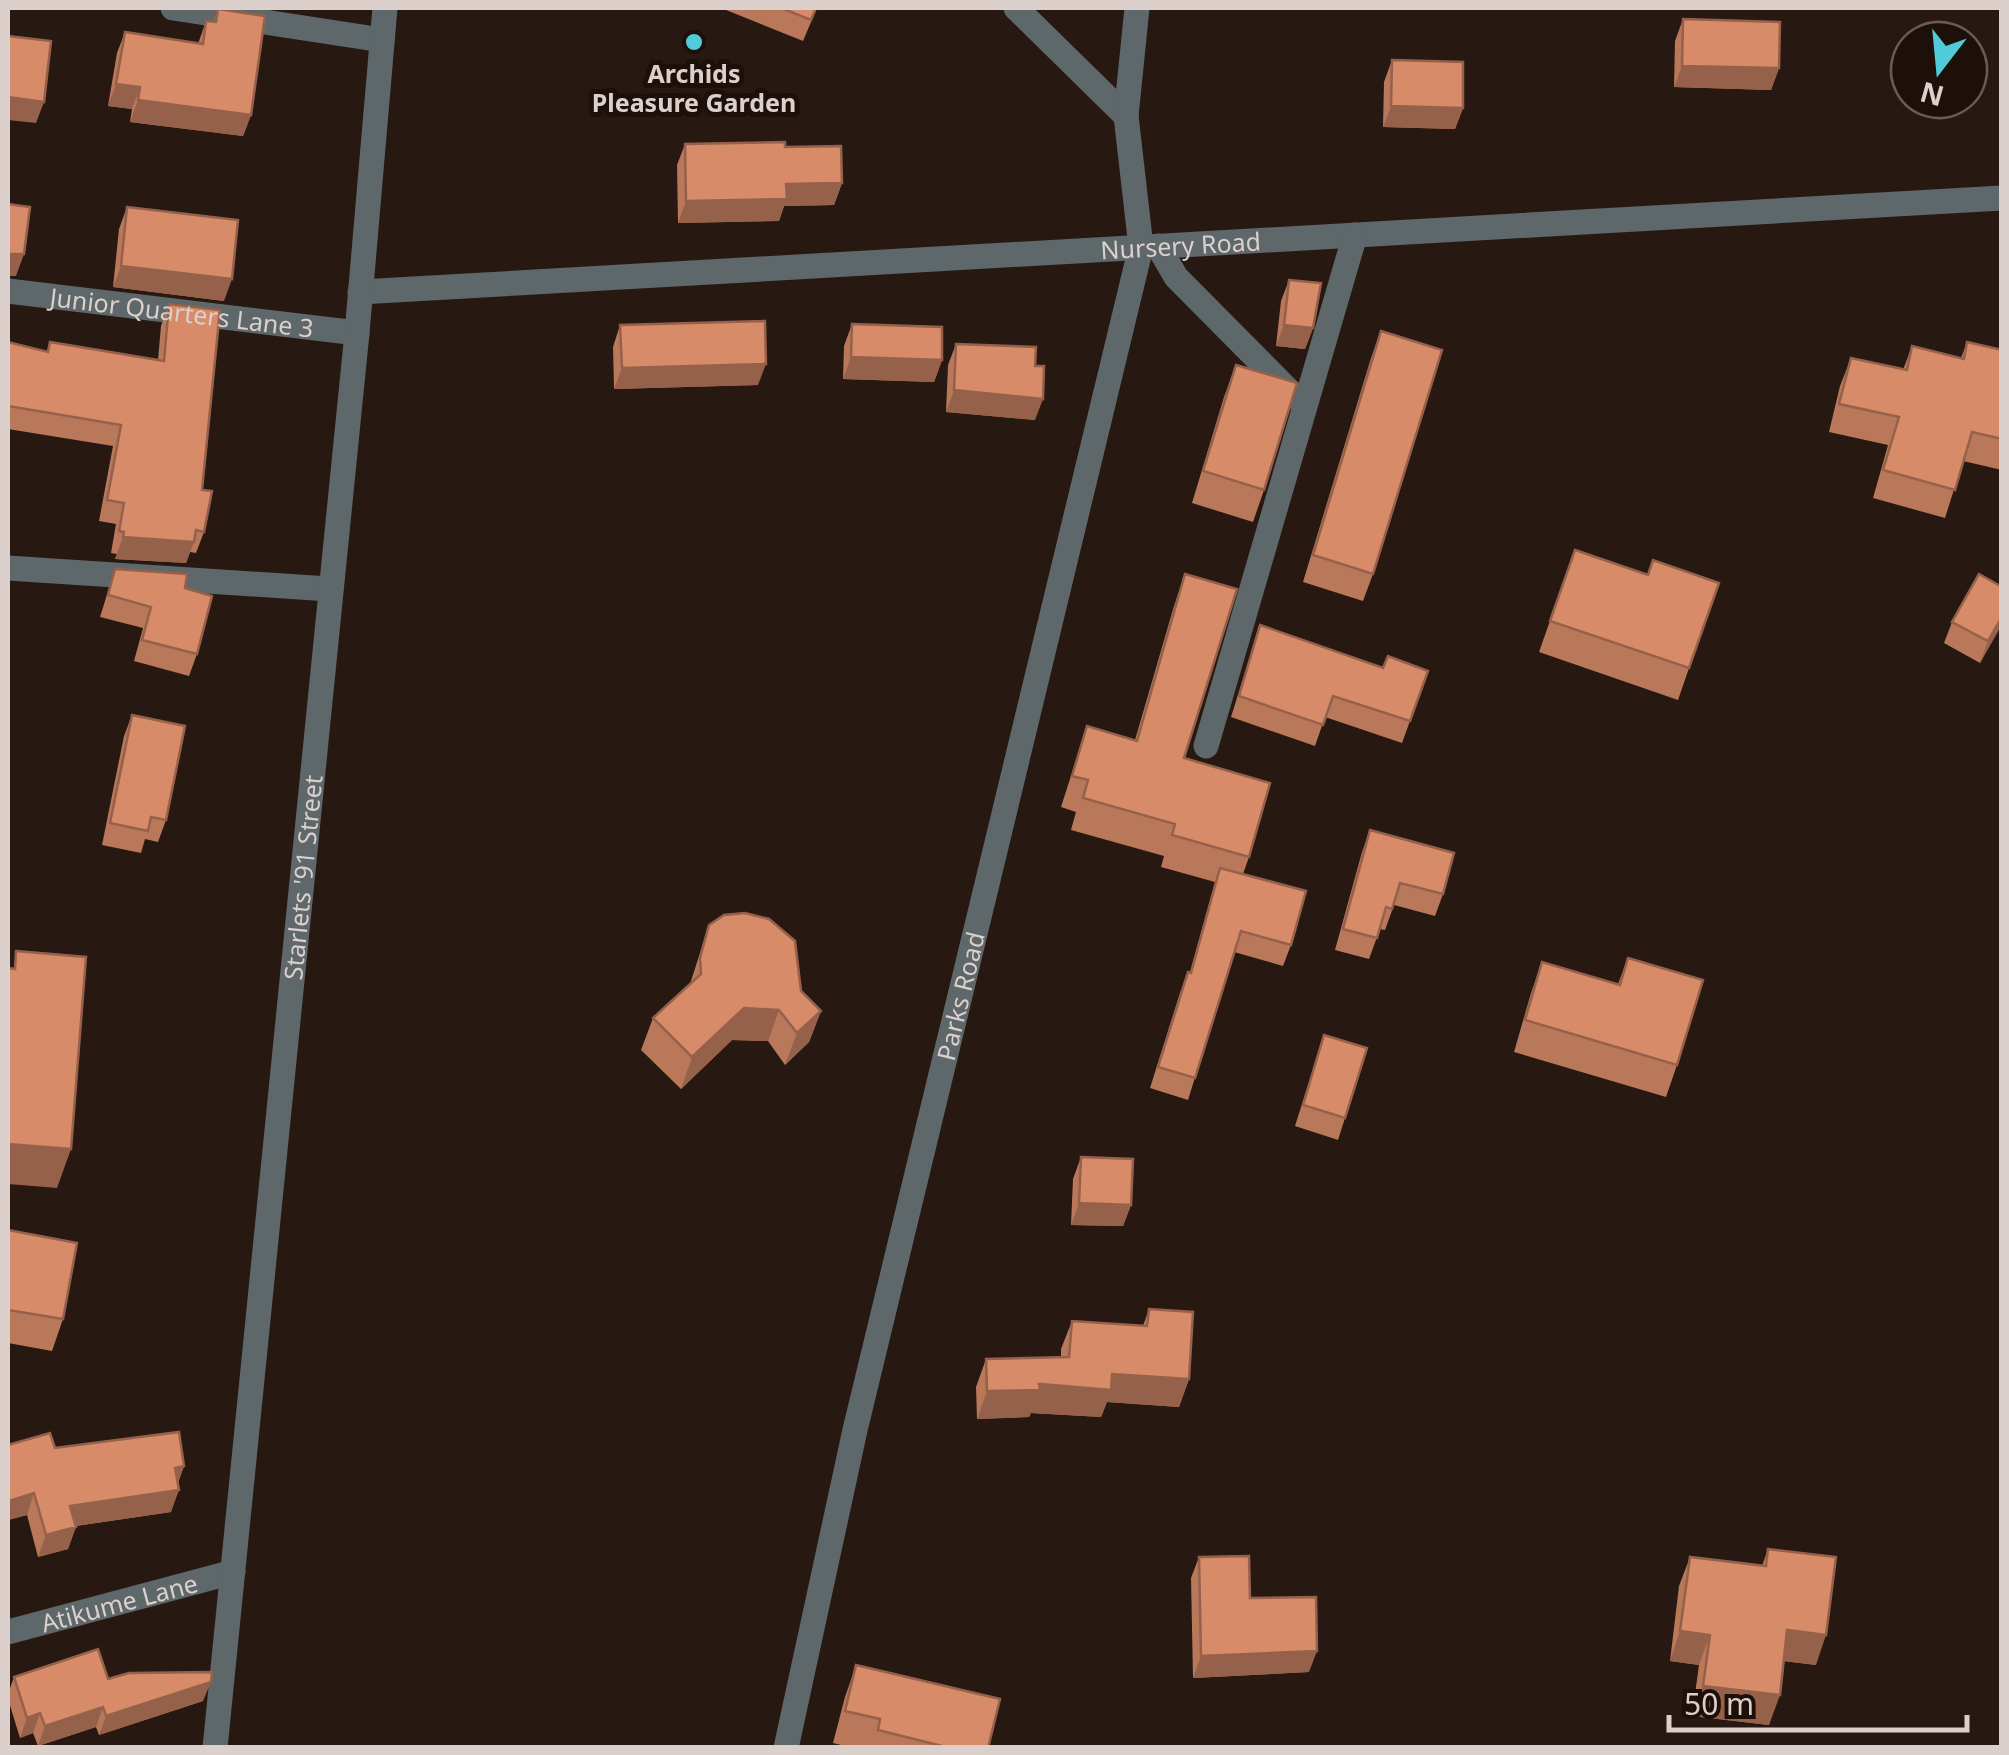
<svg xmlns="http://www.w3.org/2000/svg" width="2009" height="1755" viewBox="0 0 2009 1755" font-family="'Noto Sans',sans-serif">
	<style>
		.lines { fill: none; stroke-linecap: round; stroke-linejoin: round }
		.minor { stroke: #5e6769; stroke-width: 25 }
		.wall { fill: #b9785a }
		.shaded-wall { fill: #96614a }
		.building { fill: #d78b69; stroke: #96614a; stroke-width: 2.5 }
		.poi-dot { fill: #52cbd9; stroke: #1d0f09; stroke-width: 4 }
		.labels { text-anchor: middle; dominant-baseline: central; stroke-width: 10; stroke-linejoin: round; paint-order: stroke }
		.poi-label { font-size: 25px; font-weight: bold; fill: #dbd0cc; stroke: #1d0f09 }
		.street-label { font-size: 25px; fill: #dbd0cc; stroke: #1d0f09 }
	</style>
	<rect width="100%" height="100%" fill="#271812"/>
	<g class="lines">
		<g class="minor">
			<path d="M173 8 382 40"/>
			<path d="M1016 8 1126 116"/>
			<path d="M1158 246 1176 277 1295 397"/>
			<path id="s1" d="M8 291 357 333"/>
			<path id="s2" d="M360 292 2002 198"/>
			<path d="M8 568 329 589"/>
			<path d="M1206 746 1355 235"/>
			<path id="s3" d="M8 1632 233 1572"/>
			<path id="s4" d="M215 1748 357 333 385 8"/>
			<path id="s5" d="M786 1748 855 1430 1141 247 1126 116 1137 8"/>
		</g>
	</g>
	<g class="wall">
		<path d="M721 8H817L803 41Z"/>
		<path d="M218 9 251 115 243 136 130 122 132 109 108 106 117 53 125 32 198 44 206 21 214 22Z"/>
		<path d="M1683 19 1779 68 1771 90 1674 87 1675 41Z"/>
		<path d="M1392 60 1463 108 1455 129 1383 127 1384 82Z"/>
		<path d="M685 144 785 147 842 183 834 205 784 206 779 221 678 223 677 165Z"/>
		<path d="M127 207 224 301 113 287 119 229Z"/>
		<path d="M1289 280 1313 328 1305 349 1276 346 1281 301Z"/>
		<path d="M169 304 202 490 204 532 196 553 190 552 186 563 115 559 117 554 111 553 116 524 99 521 113 446 8 429V342L47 351 50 342 158 360 161 326Z"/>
		<path d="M852 324 942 360 934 382 843 379 844 346Z"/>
		<path d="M620 325 758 385 614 389 613 347Z"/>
		<path d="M1381 331 1373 574 1363 601 1303 582 1371 358Z"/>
		<path d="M1967 342 2002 350V470L1963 461 1945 518 1873 498 1888 445 1829 432 1840 386 1851 358 1903 370 1912 346 1961 358Z"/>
		<path d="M956 344 1035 420 946 412 948 365Z"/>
		<path d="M1236 365 1264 490 1253 522 1192 503 1224 397Z"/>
		<path d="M1575 550 1648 575 1689 668 1678 700 1539 652Z"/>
		<path d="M115 569 185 588 197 654 189 676 134 661 143 628 100 617Z"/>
		<path d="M1185 574 1184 758 1249 857 1243 874 1291 945 1283 966 1234 952 1188 1100 1150 1088 1180 993 1188 972H1190L1215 882 1161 867 1164 856 1071 830 1076 812 1061 807 1087 726 1135 740 1174 606Z"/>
		<path d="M2002 587V624L1980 663 1944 643 1952 622Z"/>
		<path d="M1260 625 1383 668 1428 671 1402 743 1325 717 1315 746 1231 717Z"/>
		<path d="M132 715 166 820 158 842 145 839 141 853 102 845 124 736Z"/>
		<path d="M1370 830 1443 894 1435 916 1394 905 1385 930 1380 929 1369 959 1335 950 1362 852Z"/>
		<path d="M709 925 801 991 821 1011 809 1042 785 1065 768 1041 732 1040 681 1089 641 1050 653 1018 690 984Z"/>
		<path d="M1628 958 1677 1065 1666 1097 1514 1052 1531 993 1542 962 1618 984Z"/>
		<path d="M1324 1035 1345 1118 1338 1140 1295 1126Z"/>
		<path d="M1081 1157 1131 1205 1123 1226 1071 1225 1073 1179Z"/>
		<path d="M8 1230 63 1319 52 1351 8 1343Z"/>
		<path d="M1149 1309 1189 1379 1179 1407 1107 1402 1101 1417 1031 1413 1029 1417 977 1419 976 1387 986 1359 1061 1357V1349L1072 1321 1143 1326Z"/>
		<path d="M8 1445 55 1448 184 1466 178 1483 171 1512 76 1526 68 1549 38 1557 27 1515 8 1520Z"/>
		<path d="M1768 1549 1816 1665 1783 1661 1769 1725 1692 1716 1699 1665 1670 1661 1679 1586 1690 1557 1762 1566Z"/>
		<path d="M1199 1557 1250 1598 1309 1672 1193 1678 1191 1578Z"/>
		<path d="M856 1665 988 1748H853L833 1743 845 1697Z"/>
		<path d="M14 1677 108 1679 203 1701 99 1735 96 1727 38 1746 33 1733 20 1738 8 1699V1694Z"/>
	</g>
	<g class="shaded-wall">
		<path d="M1682 66 1779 68 1771 90 1674 87Z"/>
		<path d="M116 84 140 87 132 109 108 106Z"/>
		<path d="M8 97 44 102 36 123 8 120Z"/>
		<path d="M138 100 251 115 243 136 130 122Z"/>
		<path d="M1391 106 1463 108 1455 129 1383 127Z"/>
		<path d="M842 183 834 205 784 206 779 221 678 223 686 201 786 184Z"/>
		<path d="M10 254H24L16 276H8V256Z"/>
		<path d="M121 266 232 279 224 301 113 287Z"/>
		<path d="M1284 325 1313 328 1305 349 1276 346Z"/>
		<path d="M851 357 942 360 934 382 843 379Z"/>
		<path d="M766 364 758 385 614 389 622 368Z"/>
		<path d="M954 390 1043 399 1035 420 946 412Z"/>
		<path d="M123 537 194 542 186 563 115 559Z"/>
		<path d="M2002 617V624L1980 663 1988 641Z"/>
		<path d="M744 1008 779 1010 768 1041 732 1040 681 1089 692 1057Z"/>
		<path d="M821 1011 809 1042 785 1065 797 1033Z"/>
		<path d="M8 1144 71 1149 57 1188 8 1184Z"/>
		<path d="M1079 1203 1131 1205 1123 1226 1071 1225Z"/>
		<path d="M1112 1374 1189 1379 1179 1407 1107 1402 1101 1417 1031 1413 1029 1417 977 1419 987 1391Z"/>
		<path d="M184 1466 176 1487 175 1468Z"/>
		<path d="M179 1490 171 1512 62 1528 70 1506Z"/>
		<path d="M34 1493 27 1515 8 1520V1505L9 1501Z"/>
		<path d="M76 1527 68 1549 38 1557 46 1535Z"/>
		<path d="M1787 1630 1826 1635 1816 1665 1776 1660Z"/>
		<path d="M1680 1631 1710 1635 1699 1665 1670 1661Z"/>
		<path d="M1317 1651 1309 1672 1193 1678 1201 1656Z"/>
		<path d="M211 1682 203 1701 99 1735 106 1716Z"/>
		<path d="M1703 1686 1780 1695 1769 1725 1692 1716Z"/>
		<path d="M103 1707 96 1727 38 1746 45 1726Z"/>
		<path d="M40 1713 33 1733 20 1738 27 1718Z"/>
	</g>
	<g class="building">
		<path d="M781 8H816L811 20Z"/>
		<path d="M218 9 265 16 251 115 138 100 140 87 116 84 125 32 203 44 206 21 216 22Z"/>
		<path d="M1683 19 1780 22 1779 68 1682 66Z"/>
		<path d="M8 36 51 41 44 102 8 97Z"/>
		<path d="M1392 60 1463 62V108L1391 106Z"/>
		<path d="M785 142V147L841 146 842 183 786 184 787 199 686 201 685 144Z"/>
		<path d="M8 204 30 207 24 254H10L8 256Z"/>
		<path d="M127 207 238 220 232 279 121 266Z"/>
		<path d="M1289 280 1321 283 1313 328 1284 325Z"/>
		<path d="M169 304 220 310 202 490 212 491 204 532 196 530 194 542 123 537 124 532 119 531 124 503 107 500 121 425 8 406V342L48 352 50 342 164 361Z"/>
		<path d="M765 321 766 364 622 368 620 325Z"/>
		<path d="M852 324 942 327V360L851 357Z"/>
		<path d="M1381 331 1442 350 1373 574 1313 555Z"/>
		<path d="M1967 342 2002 350V439L1972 432 1955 490 1883 470 1899 417 1839 404 1851 358 1907 370 1912 346 1964 359Z"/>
		<path d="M956 344 1036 347 1035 366H1044L1043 399 954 390Z"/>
		<path d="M1236 365 1297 383 1264 490 1203 471Z"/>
		<path d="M1575 550 1648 575 1653 560 1719 583 1689 668 1550 621Z"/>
		<path d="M115 569 187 574 185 588 212 596 197 654 142 640 151 607 108 595Z"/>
		<path d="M1185 574 1237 589 1184 758 1270 783 1249 857 1172 835 1175 824 1083 798 1088 780 1072 776 1087 726 1137 741Z"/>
		<path d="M1979 574 2002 587V617L1988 641 1952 622Z"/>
		<path d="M1260 625 1383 668 1388 656 1428 671 1410 721 1333 696 1323 725 1239 696Z"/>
		<path d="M132 715 185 726 166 820 151 817 148 831 110 823Z"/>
		<path d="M1370 830 1454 853 1443 894 1400 883 1392 909 1386 907 1377 938 1343 929Z"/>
		<path d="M1220 868 1306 891 1291 945 1241 931 1195 1078 1158 1067 1188 972 1191 973Z"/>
		<path d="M745 913 769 919 795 941 801 991 821 1011 797 1033 779 1010 744 1008 692 1057 653 1018 701 974 700 958 709 925 724 915Z"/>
		<path d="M16 951 86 957 71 1149 8 1144V968L15 969Z"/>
		<path d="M1628 958 1703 980 1677 1065 1525 1020 1542 962 1620 985Z"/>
		<path d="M1324 1035 1367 1048 1345 1118 1303 1105Z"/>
		<path d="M1081 1157 1133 1159 1131 1205 1079 1203Z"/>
		<path d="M8 1230 77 1243 63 1319 8 1310Z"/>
		<path d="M1149 1309 1193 1312 1189 1379 1112 1374 1111 1390 1039 1384 1040 1390 987 1391 986 1359 1069 1357 1072 1321 1147 1326Z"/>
		<path d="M179 1432 184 1466 175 1468 179 1490 70 1506 76 1527 46 1535 34 1493 9 1501 8 1494V1445L50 1433 55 1448Z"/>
		<path d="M1768 1549 1836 1557 1826 1635 1787 1630 1780 1695 1703 1686 1710 1635 1680 1631 1690 1557 1766 1566Z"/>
		<path d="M1249 1556 1250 1598 1316 1597 1317 1651 1201 1656 1199 1557Z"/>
		<path d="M98 1649 108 1679 129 1673 212 1672 211 1682 106 1716 103 1707 45 1726 40 1713 27 1718 14 1677Z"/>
		<path d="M856 1665 1000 1699 988 1748H950L878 1730 880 1719 845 1711Z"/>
	</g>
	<circle class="poi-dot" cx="694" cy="42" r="10"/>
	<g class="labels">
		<g class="poi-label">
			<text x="694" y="73">Archids<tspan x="694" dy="29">Pleasure Garden</tspan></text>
		</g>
		<g class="street-label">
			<text stroke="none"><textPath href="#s2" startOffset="822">Nursery Road</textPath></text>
			<text stroke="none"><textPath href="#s1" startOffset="175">Junior Quarters Lane 3</textPath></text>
			<text stroke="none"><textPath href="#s4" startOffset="875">Starlets '91 Street</textPath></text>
			<text stroke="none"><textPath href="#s5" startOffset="772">Parks Road</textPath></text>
			<text stroke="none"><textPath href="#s3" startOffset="115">Atikume Lane</textPath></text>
		</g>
	</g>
	<rect width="2009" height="1755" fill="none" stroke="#dbd0cc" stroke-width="20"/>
	<g transform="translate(1939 70) rotate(196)"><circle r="48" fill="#1d0f09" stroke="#695c57" stroke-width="2.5"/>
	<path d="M0-8L18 38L0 25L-18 38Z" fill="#52cbd9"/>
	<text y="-15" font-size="28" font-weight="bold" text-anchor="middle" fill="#dbd0cc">N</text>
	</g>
	<path d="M1669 1715v15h298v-15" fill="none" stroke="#dbd0cc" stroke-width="5"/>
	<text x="1684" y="1715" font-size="30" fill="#dbd0cc" stroke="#1d0f09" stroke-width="8" paint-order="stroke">50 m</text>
</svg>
